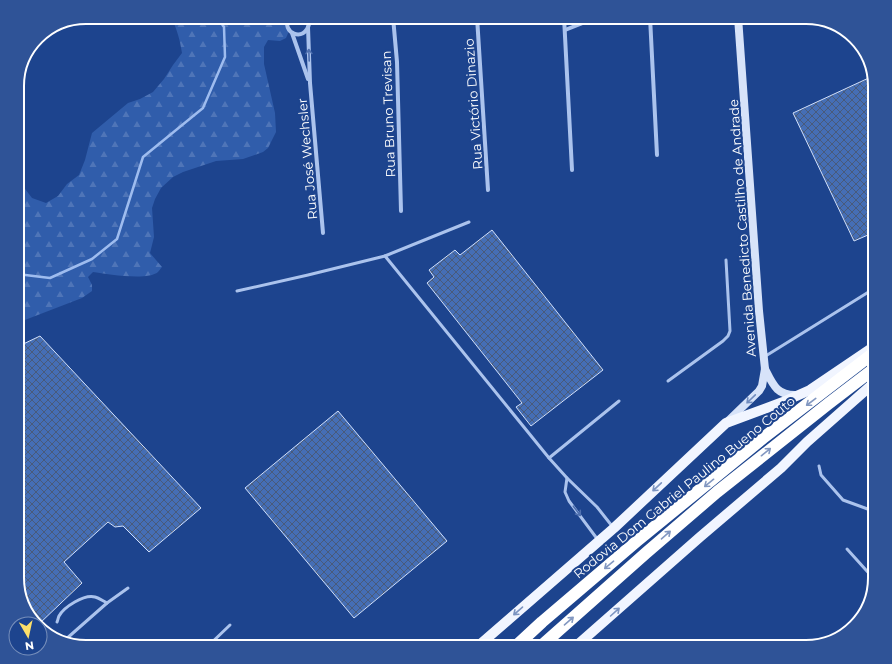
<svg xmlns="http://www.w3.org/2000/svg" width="892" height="664" viewBox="0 0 892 664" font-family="Montserrat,sans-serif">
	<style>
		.forest { fill: url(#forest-firs) }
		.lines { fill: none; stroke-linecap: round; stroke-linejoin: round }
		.stream { stroke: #9ebcef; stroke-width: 2.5 }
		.building { fill: url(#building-cross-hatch); stroke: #d1dff9 }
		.service { stroke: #abc3ed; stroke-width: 3 }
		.minor { stroke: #abc3ed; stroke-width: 4 }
		.secondary { stroke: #d7e3f9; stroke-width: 8 }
		.primary { stroke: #f1f5ff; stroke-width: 10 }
		.motorway { stroke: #fff; stroke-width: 12 }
		.oneway { stroke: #4f70af }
		.oneway2 { stroke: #718cbe }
		.oneway3 { stroke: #8398c1 }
		.oneway4 { stroke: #7c94c1 }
		.labels { text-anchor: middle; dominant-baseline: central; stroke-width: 4; stroke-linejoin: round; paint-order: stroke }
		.street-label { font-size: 13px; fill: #fff; stroke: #1d448e }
		.rim { fill: none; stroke: #fff; stroke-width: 2 }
	</style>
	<defs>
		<pattern id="forest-firs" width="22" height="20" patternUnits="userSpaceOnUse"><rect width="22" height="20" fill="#305dab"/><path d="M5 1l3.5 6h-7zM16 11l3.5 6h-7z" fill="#4f75b8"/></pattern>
		<pattern id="building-cross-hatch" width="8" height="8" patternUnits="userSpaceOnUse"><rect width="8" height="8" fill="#456eb5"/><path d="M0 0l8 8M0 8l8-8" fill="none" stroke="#495b7b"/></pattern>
	</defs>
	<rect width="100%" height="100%" fill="#1d448e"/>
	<path class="forest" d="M171 17H286C291 26 290 29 286 38L280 41 268 40 264 47V64L275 113 276 132 268 148 263 152 243 159 216 161 183 172 173 177 161 188 155 199 152 208 154 237 150 253 162 267C160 269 159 271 158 272 147 281 107 274 93 272L88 277 92 285V291L82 298 17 323V162L20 170 22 185 32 198 46 203 58 196 67 184 79 175 85 160 92 133 128 103 140 99 153 92 164 79 173 65 182 53C180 40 177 29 171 17Z"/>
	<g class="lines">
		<path class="stream" d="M17 274 50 278 92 259 117 239 143 157 203 108 225 57 224 27 217 17"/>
	</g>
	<g class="building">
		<path d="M873 76 875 85V232L854 241 793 113Z"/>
		<path d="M492 230 603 370 531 426 516 407 522 403 427 283 434 277 429 270 455 250 460 255Z"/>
		<path d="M40 336 201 508 149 552 123 526 115 527 108 522 64 562 82 583 39 624H37L24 609 17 583V347Z"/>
		<path d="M338 411 447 541 354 618 245 488Z"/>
	</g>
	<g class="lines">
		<g class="service">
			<path d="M469 222 385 256 549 458"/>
			<path d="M237 291 308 275 385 256"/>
			<path d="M764 357 875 288"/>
			<path d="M668 381 723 341 728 336 730 331 726 260"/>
			<path d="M819 466 821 475 843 500 873 511"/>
			<path d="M567 478 565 492 569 501 598 540"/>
			<path d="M875 512 873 511 875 515"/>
			<path d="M612 526 597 507 567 478 549 458 619 401"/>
			<path d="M847 549 875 580"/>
			<path d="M57 622C58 620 58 618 59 616 64 607 84 594 95 597 99 598 103 601 107 603"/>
			<path d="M65 640 107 603 128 588"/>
			<path d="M207 647 230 625"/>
		</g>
		<g class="minor">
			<path d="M289 17C280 33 305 43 309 24L306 17"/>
			<path d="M393 17 397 62 401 211"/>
			<path d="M477 17 488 190"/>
			<path d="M564 17 572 170"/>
			<path d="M650 17 657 155"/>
			<path d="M308 27 310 83 323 233"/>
			<path d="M565 30 598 17"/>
			<path d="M292 33 308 79"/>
		</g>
		<g class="secondary">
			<path d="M765 369C773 385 777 396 797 395"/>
			<path d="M728 421 759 391 762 386 765 369 759 311 738 17"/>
		</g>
		<g class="primary">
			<path d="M477 647 614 528 726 423 783 402 810 390 875 346"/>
			<path d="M575 647 700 537 781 468 807 442 875 382"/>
		</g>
		<g class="motorway">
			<path d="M515 647 542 622 637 541 763 438 875 352"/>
			<path d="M540 647 646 553 717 492 828 404 875 368"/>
		</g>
	</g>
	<defs><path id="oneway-shaft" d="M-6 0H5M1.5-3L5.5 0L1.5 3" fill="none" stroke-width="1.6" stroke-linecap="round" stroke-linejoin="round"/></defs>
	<g class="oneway">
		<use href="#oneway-shaft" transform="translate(309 55) rotate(-92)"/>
		<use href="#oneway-shaft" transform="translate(577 511) rotate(53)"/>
	</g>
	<use class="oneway2" href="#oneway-shaft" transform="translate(751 399) rotate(136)"/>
	<g class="oneway3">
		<use href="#oneway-shaft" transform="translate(811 402) rotate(143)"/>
		<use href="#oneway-shaft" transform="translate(766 452) rotate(-39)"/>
		<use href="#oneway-shaft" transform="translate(709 483) rotate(141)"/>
		<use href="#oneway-shaft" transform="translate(666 535) rotate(-41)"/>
		<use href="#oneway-shaft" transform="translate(609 565) rotate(140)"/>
		<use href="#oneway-shaft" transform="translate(569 621) rotate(-41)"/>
	</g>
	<g class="oneway4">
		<use href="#oneway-shaft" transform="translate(657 487) rotate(137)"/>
		<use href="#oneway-shaft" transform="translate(518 611) rotate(139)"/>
		<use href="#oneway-shaft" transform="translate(615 612) rotate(-42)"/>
	</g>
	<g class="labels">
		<g class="street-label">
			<text transform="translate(473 104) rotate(-94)">Rua Victório Dinazio</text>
			<text transform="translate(388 114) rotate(-92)">Rua Bruno Trevisan</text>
			<text transform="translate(307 159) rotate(-95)">Rua José Wechsler</text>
			<text transform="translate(742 228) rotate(-94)">Avenida Benedicto Castilho de Andrade</text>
			<text transform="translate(684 487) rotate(-39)">Rodovia Dom Gabriel Paulino Bueno Couto</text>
		</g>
	</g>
	<path d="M0 0H892V664H0ZM86 24H806A62 62 0 0 1 868 86V578A62 62 0 0 1 806 640H86A62 62 0 0 1 24 578V86A62 62 0 0 1 86 24Z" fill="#2f5397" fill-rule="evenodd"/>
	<path class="rim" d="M86 24H806A62 62 0 0 1 868 86V578A62 62 0 0 1 806 640H86A62 62 0 0 1 24 578V86A62 62 0 0 1 86 24Z"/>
	<g transform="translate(28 636) rotate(171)"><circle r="19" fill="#1d448e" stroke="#778fbb"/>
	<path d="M0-3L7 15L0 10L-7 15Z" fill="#fcdf6a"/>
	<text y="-6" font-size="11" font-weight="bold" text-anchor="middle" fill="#ffffff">N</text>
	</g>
</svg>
